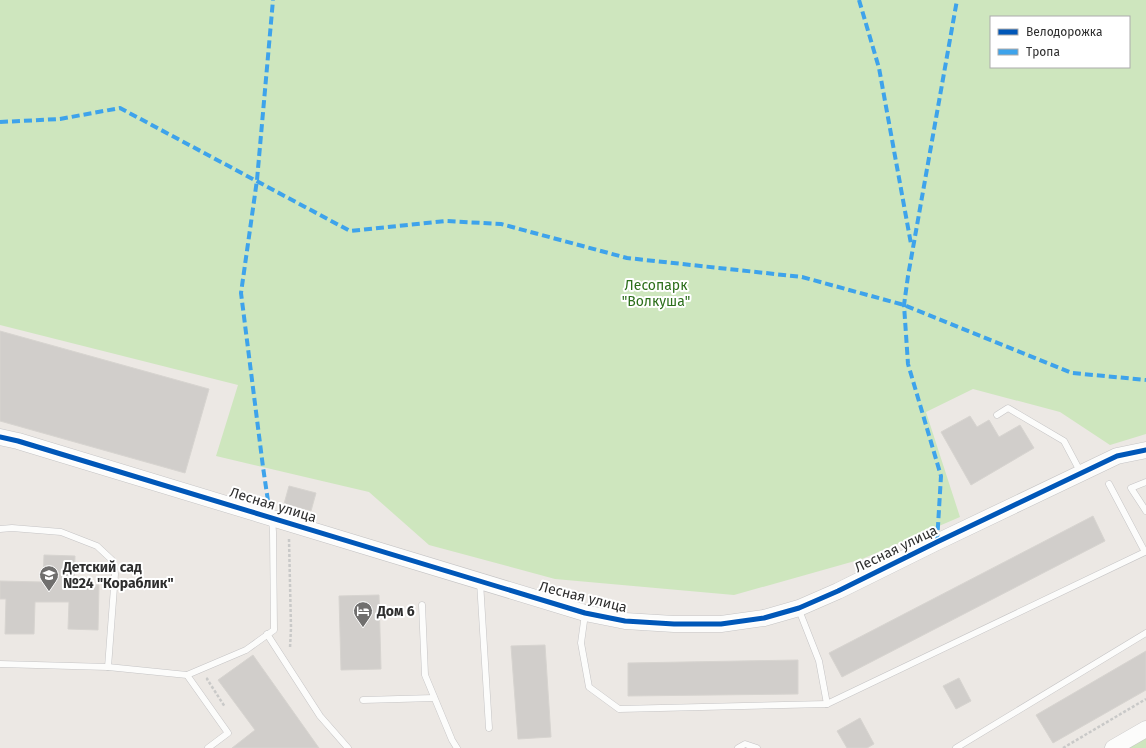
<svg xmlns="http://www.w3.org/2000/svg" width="1146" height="748" viewBox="0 0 1146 748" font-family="'Fira Sans',sans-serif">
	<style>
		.green { fill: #cee6be; fill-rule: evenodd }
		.building { fill: #d1cecb; stroke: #d7d4d0 }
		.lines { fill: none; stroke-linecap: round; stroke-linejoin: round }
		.service-casing { stroke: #c5c4c5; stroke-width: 7 }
		.tertiary-casing { stroke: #c5c4c5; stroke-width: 17 }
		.path { stroke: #c9c9c8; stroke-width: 2.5; stroke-dasharray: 3 2; stroke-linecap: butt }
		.service { stroke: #fcfcfb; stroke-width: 6 }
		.tertiary { stroke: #fcfcfb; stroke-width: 16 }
		.quiet { stroke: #3ea3eb; stroke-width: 4; stroke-dasharray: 8 4; stroke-linecap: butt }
		.cycleway-casing { stroke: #fff; stroke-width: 8 }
		.cycleway { stroke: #0057b8; stroke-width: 5 }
		.labels { text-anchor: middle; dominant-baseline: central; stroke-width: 4; stroke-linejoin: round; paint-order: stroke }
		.park-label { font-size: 14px; fill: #2c6e1b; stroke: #fff }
		.street-label { font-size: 14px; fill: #2e2e2e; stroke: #fff }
		.poi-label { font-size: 14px; font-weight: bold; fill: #2e2e2e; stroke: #fff; text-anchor: start }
	</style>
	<rect width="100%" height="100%" fill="#ece8e4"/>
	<g class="green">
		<path d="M0 0H1146V434L1110 445 1060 412 973 389 926 412 960 517 862 559 734 595 555 579 429 545 369 492 216 456 238 385 0 325ZM991 17H1129V67H991Z"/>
		<path d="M1146 737V748H1127Z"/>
	</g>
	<g class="building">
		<path d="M0 331 209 389 185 473 0 421Z"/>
		<path d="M970 416 977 427 989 420 999 437 1020 425 1034 448 971 485 941 432Z"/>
		<path d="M289 486 316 493 311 511 284 504Z"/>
		<path d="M1093 516 1105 541 842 677 829 653Z"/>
		<path d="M44 555 75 556 74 584 99 585 98 630 68 629 69 602H35L34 634H5L6 599H0V581L43 582Z"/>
		<path d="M379 595 381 669 341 670 339 596Z"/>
		<path d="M545 645 551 737 518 739 511 646Z"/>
		<path d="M1146 651V690L1053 743 1036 715Z"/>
		<path d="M253 655 319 748H232L255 730 218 680Z"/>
		<path d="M798 660V694L628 696V663Z"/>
		<path d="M959 678 971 701 956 709 943 686Z"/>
		<path d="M860 718 874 744 867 748H847L837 731Z"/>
	</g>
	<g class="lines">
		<defs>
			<g id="service">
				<path d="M997 415 1008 408 1064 441 1081 473"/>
				<path d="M1146 482 1131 488 1146 511"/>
				<path d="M0 529 12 528 61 532 97 546 112 560 115 574 108 667"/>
				<path d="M480 582 489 728"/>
				<path d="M422 605 425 675 452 740 457 748"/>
				<path d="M799 610 819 661 827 704 1145 552 1109 484"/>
				<path d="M585 614 581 643 589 687 619 709 827 704"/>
				<path d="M267 634 320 716 348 748"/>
				<path d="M0 664 108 667 187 675"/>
				<path d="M363 700 434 698"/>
				<path d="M208 748 228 733 187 675 246 650 274 630 273 532 272 519"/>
				<path d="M738 748 745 744 757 748"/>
				<path d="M956 748 1146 633"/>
			</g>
			<g id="tertiary">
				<path d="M0 437 18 441 585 613 625 621 674 624H721L764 618 799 608 838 591 937 542 1117 456 1146 450"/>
				<path d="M1113 748 1146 729"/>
			</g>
		</defs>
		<use href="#service" class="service-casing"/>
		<use href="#tertiary" class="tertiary-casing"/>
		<g class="path">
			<path d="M289 539 291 628 290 648"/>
			<path d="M208 678 207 679 225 707"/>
			<path d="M1063 748 1146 699"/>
		</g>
		<use href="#service" class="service"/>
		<use href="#tertiary" class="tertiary"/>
		<g class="quiet">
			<path d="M859 0 879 68 911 244"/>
			<path d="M0 122 60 119 120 108 350 231 446 221 501 224 627 258 802 277 904 305 1072 373 1146 380"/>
			<path d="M268 501 263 467 241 293 257 180 273 0"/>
			<path d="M937 542 941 476 908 364 904 305 908 276 957 0"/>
		</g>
		<defs>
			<path id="cycleway" d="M0 437 18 441 585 613 625 621 674 624H721L764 618 799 608 838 591 937 542 1117 456 1146 450"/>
		</defs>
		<use href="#cycleway" class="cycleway-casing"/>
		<use href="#cycleway" class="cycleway"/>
	</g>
	<defs>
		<symbol id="school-pin" viewBox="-11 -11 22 30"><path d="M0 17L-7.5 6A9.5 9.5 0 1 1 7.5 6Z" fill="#706f6e" stroke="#fff"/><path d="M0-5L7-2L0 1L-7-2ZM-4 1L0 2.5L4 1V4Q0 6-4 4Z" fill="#fff"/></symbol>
		<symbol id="hotel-pin" viewBox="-11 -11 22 30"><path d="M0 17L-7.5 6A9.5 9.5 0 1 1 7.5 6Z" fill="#706f6e" stroke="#fff"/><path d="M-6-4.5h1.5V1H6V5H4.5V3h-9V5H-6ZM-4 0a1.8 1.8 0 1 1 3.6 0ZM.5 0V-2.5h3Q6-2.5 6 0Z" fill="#fff"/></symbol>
	</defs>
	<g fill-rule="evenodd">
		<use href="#school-pin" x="38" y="564" width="22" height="30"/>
		<use href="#hotel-pin" x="352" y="600" width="22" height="30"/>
	</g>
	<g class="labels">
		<g class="park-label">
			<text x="656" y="285">Лесопарк<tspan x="656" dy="16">"Волкуша"</tspan></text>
		</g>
		<g class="street-label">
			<text transform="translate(273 505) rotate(17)">Лесная улица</text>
			<text transform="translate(896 549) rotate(-26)">Лесная улица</text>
			<text transform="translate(583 597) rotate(14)">Лесная улица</text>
		</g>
		<g class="poi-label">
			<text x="63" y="567">Детский сад<tspan x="63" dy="16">№24 "Кораблик"</tspan></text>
			<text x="377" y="611">Дом 6</text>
		</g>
	</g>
	<rect x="990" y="16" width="140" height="52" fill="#ffffff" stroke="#ababab"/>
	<rect x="998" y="29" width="20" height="6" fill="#0057b8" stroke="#ababab"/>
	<text x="1026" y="36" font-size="12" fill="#2e2e2e">Велодорожка</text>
	<rect x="998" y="49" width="20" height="6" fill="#3ea3eb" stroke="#ababab"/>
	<text x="1026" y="56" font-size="12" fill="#2e2e2e">Тропа</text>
</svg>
